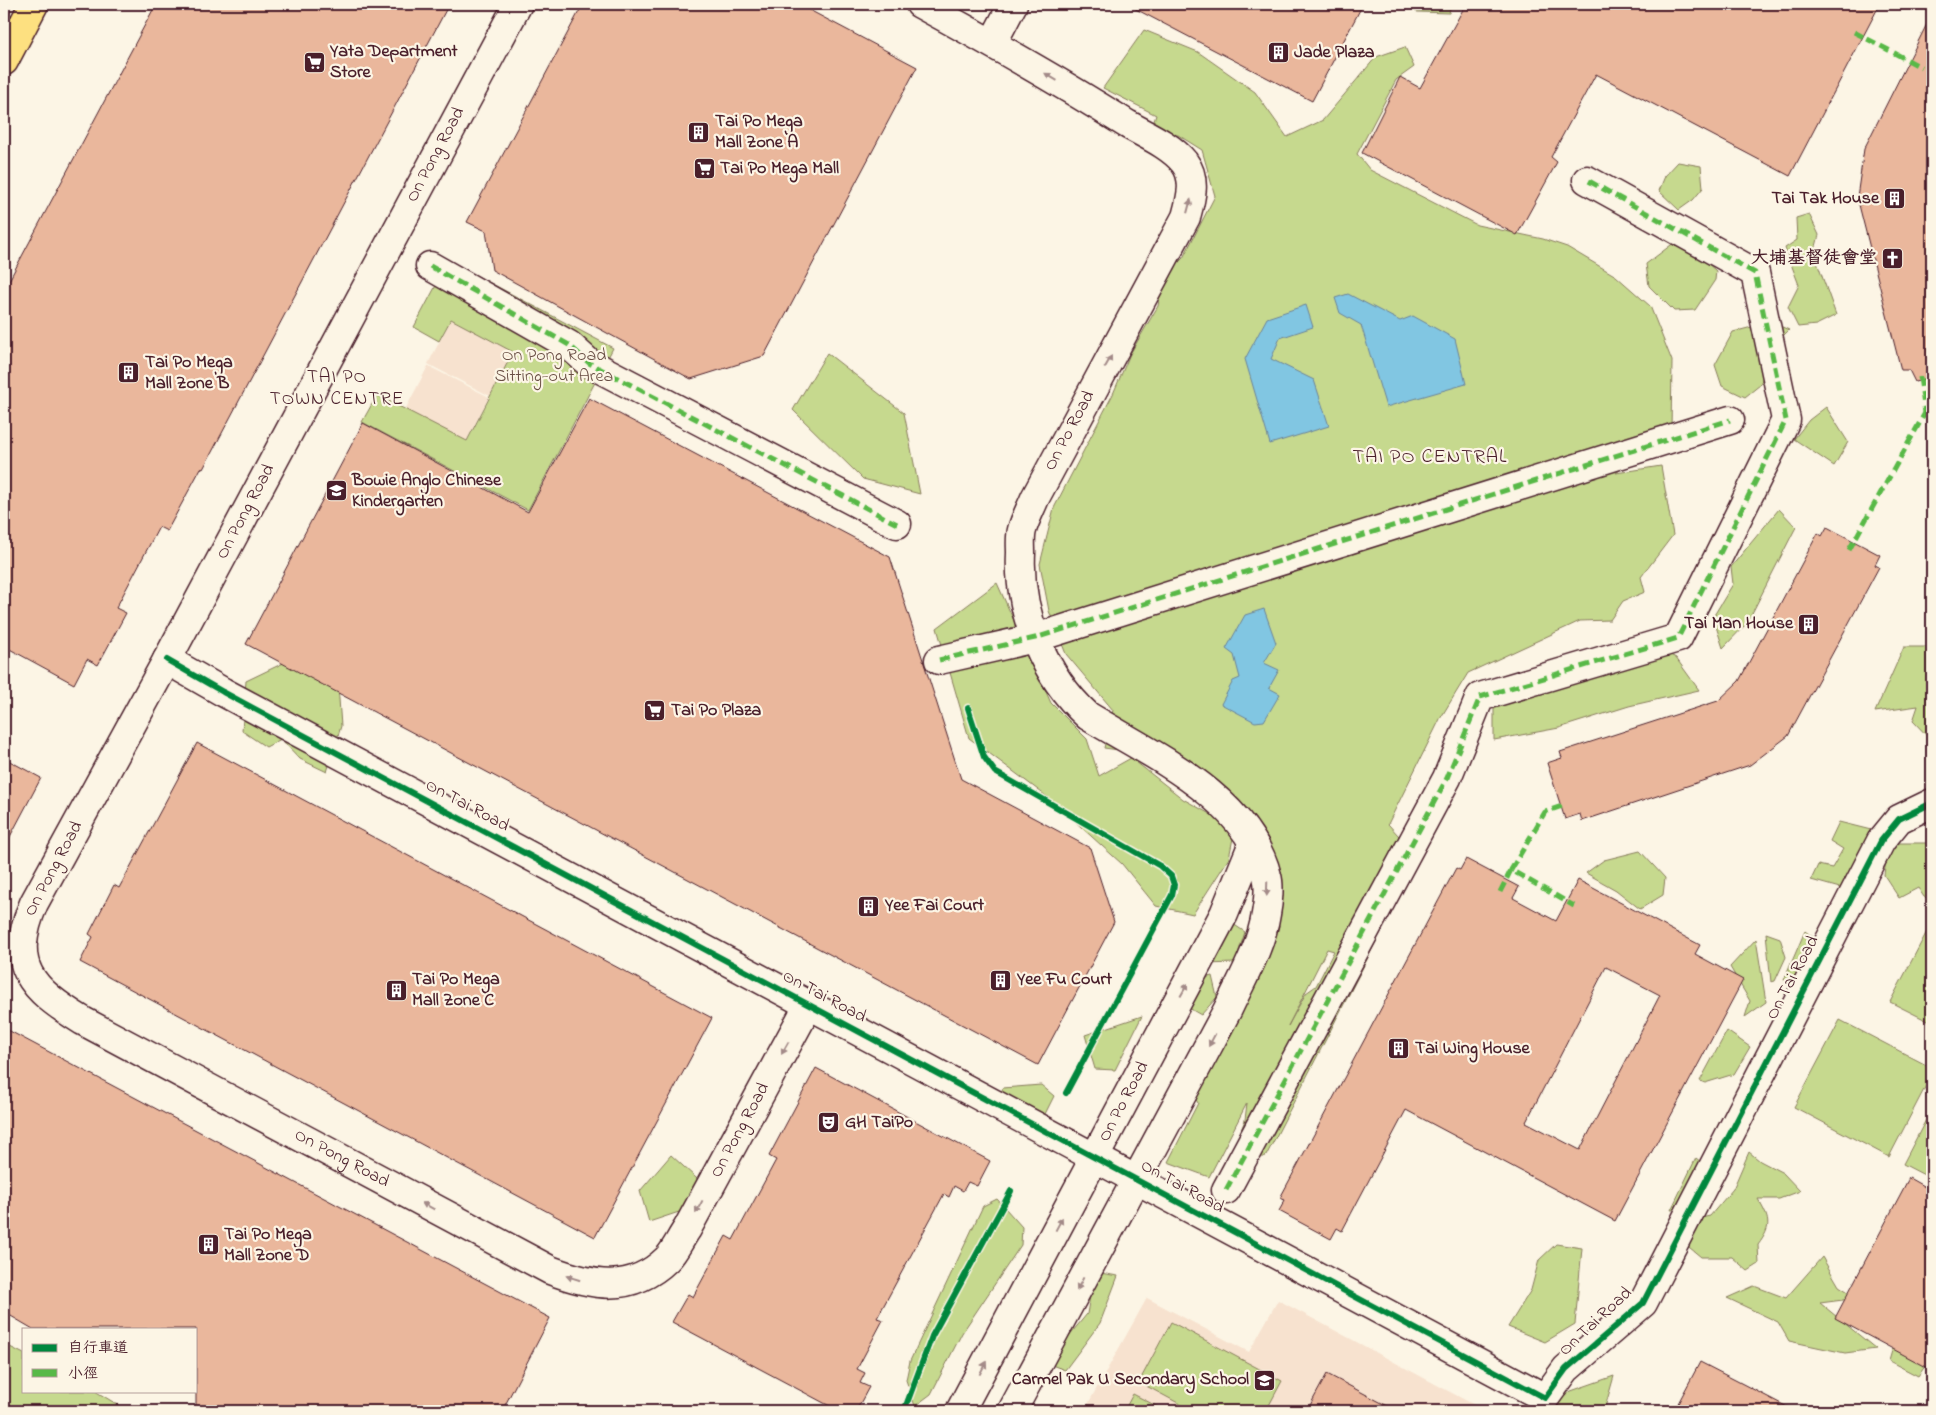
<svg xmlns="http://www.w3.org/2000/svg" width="1936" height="1415" viewBox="0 0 1936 1415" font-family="'Indie Flower','LXGW WenKai TC',sans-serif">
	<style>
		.built { fill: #f7e2cf }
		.green { fill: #c6d98e; stroke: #887c5c; fill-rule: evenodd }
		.water { fill: #81c6e2; stroke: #6b8399 }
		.building { fill: #eab79c; stroke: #4a1f2b; fill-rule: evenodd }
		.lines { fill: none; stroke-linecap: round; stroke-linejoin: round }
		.minor-casing { stroke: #4a1f2b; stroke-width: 31 }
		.major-casing { stroke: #4a1f2b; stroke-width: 31 }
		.minor { stroke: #fcf5e5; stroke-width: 28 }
		.major { stroke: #fde080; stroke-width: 28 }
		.quiet { stroke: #58b947; stroke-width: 5; stroke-dasharray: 10 5; stroke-linecap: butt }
		.cycleway-casing { stroke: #fcf5e5; stroke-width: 9 }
		.cycleway { stroke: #00873e; stroke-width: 6 }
		.oneway { fill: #a38a88 }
		.labels { text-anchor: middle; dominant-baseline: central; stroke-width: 4.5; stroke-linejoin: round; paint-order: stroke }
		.poi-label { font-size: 18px; font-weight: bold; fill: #4a1f2b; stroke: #fcf5e5; text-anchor: start }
		.street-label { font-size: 18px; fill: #4a1f2b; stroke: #fcf5e5 }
		.park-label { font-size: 18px; fill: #694e44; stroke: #fcf5e5 }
		.neighbourhood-label { font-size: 19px; letter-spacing: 1px; fill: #4a1f2b; stroke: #fcf5e5 }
		.quarter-label { font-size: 20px; letter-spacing: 1px; fill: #4a1f2b; stroke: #fcf5e5 }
	</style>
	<rect width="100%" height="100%" fill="#fcf5e5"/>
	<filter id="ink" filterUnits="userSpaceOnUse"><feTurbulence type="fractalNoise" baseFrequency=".02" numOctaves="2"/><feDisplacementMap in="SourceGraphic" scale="10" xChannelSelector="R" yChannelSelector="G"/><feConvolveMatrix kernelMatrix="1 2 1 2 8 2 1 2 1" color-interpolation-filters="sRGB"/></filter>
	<g filter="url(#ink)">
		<g class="built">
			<path d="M451 319 513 352 490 396 428 364Z"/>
			<path d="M428 366 489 397 466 442 405 410Z"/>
			<path d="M1147 1298 1249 1352 1278 1300 1480 1408 1478 1411H1084Z"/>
		</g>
		<g class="green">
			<path d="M1408 4H1451L1449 13 1417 12Z"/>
			<path d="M1144 30 1198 52 1255 92 1287 137 1323 120 1376 57 1405 47 1414 67 1396 80 1357 154 1370 170 1477 225 1543 239 1567 247 1616 276 1650 306 1672 361 1671 431 1616 473 1661 466 1673 535 1641 577 1645 592 1623 601 1610 620 1580 621 1468 673 1440 719 1388 824 1419 858 1266 1156 1226 1168 1245 1120 1247 1103 1209 1177 1168 1162 1198 1103 1191 1091 1273 933 1268 853 1134 752 1104 748 1113 710 1066 654 1049 611 1040 564 1054 508 1113 394 1130 354 1158 306 1163 278 1183 258 1215 196 1202 150 1178 135 1161 137 1152 127 1156 115 1103 88ZM1327 949 1334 951 1316 986 1306 993 1288 1026Z"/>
			<path d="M1678 162 1701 166 1703 188 1693 200 1679 210 1659 191 1665 176Z"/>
			<path d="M1809 214 1819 235 1814 254 1836 315 1816 325 1798 327 1788 307 1799 285 1785 248 1797 240 1796 218Z"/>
			<path d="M1675 242 1693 250 1716 271 1715 280 1695 310 1674 311 1649 286 1646 264Z"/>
			<path d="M449 261 613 348 528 510 362 422 377 395 467 441 513 352 451 319 439 341 414 327Z"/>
			<path d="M1771 322 1789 330 1776 343 1770 355 1760 385 1745 397 1722 386 1715 365 1733 332Z"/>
			<path d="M827 353 904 413 920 494 863 479 793 410Z"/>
			<path d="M1826 407 1848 442 1834 466 1794 439 1809 420Z"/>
			<path d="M1779 509 1796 527 1747 623 1723 648 1713 617 1733 584 1731 567Z"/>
			<path d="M997 583 1051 703 1087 739 1099 776 1131 758 1183 799 1235 828 1229 858 1193 914 1156 906 1122 864 1050 799 969 738 937 628Z"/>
			<path d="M1904 647H1932V741L1913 721 1918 706 1875 712Z"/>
			<path d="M1659 649 1676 658 1699 690 1629 706 1559 728 1494 740V708L1546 683Z"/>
			<path d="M300 655 337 672 341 726 327 772 300 759 281 739 266 747 242 731 246 681Z"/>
			<path d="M1839 822 1883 833 1847 890 1811 880 1818 865 1832 868 1843 849 1830 841Z"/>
			<path d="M1888 843H1932V899L1924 897 1918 888 1899 898 1884 875Z"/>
			<path d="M1640 851 1665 878 1663 895 1640 909 1616 890 1586 873 1604 860Z"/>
			<path d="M1932 922V1023L1890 1002Z"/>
			<path d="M1233 924 1245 932 1235 963 1206 964Z"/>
			<path d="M1805 931 1833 953 1815 993 1784 980Z"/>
			<path d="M1766 933 1780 938 1786 957 1775 981 1771 982Z"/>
			<path d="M1756 939 1766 1002 1745 1017 1750 1001 1730 967Z"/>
			<path d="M1212 976 1217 997 1201 1015 1182 1004 1194 981Z"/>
			<path d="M1142 1016 1115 1070 1095 1069 1085 1035Z"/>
			<path d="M1840 1020 1932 1068V1074L1889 1157 1794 1107Z"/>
			<path d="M1727 1031 1750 1047 1734 1074 1705 1083 1700 1081Z"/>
			<path d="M1041 1085 1054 1096 1042 1120 999 1097 1003 1088Z"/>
			<path d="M1932 1108V1179L1903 1164Z"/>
			<path d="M1749 1152 1760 1161 1783 1173 1800 1191 1779 1199H1758C1769 1219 1773 1225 1758 1245L1759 1264 1748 1271 1732 1257H1701L1684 1243 1683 1222 1710 1216 1733 1189Z"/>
			<path d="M671 1155 707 1188 700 1205 649 1222 640 1191Z"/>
			<path d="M1696 1158 1717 1175 1693 1208 1671 1210Z"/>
			<path d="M997 1199 1022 1227 1021 1245 962 1333 931 1394 915 1406 906 1380 910 1361 983 1206Z"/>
			<path d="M1556 1244 1582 1248 1575 1324 1545 1342 1508 1327 1531 1290 1539 1260Z"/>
			<path d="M1822 1257 1839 1286 1858 1298 1820 1303 1876 1349 1845 1353 1789 1341 1778 1322 1727 1298 1754 1286 1786 1298Z"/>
			<path d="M1094 1272 1118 1276 1100 1323 1065 1370 1049 1364 1053 1355 1087 1314Z"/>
			<path d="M1171 1322 1282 1381 1266 1411H1193L1139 1382Z"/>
			<path d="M1896 1337 1932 1352V1357L1918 1376 1889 1361Z"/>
			<path d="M4 1344 24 1354V1391H95L128 1411H4Z"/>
			<path d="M1614 1376 1604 1411H1547L1571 1391Z"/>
			<path d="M1133 1394 1166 1411H1124Z"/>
		</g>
		<g class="water">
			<path d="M1348 294 1400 321 1413 316 1455 339 1466 384 1386 407 1361 325 1340 313 1335 298Z"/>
			<path d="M1306 305 1313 327 1280 338 1271 359 1314 380 1329 426 1270 444 1245 359 1267 318Z"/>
			<path d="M1264 609 1276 643 1264 663 1279 670 1269 688 1280 694 1264 721 1255 722 1221 704 1233 681 1240 678 1234 655 1226 649 1245 615Z"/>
		</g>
		<g class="building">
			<path d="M156 4H449L203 469 201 468 167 531 159 527 116 608 126 613 98 665 87 659 74 684 4 646V290Z"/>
			<path d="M583 4H798L917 67 764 356 691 379 492 270 486 231 467 222Z"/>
			<path d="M1126 4H1363L1312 101Z"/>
			<path d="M1466 4H1880L1790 176 1596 74 1551 157 1557 162 1517 235 1362 153 1400 77 1420 88Z"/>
			<path d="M1932 14V377L1915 382 1909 370H1901L1857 197 1864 149Z"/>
			<path d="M589 398 890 557 961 779 1090 848 1114 922 1038 1065 246 644 363 423 528 512Z"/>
			<path d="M1827 527 1880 555 1875 565 1879 567 1788 736 1750 765 1582 821 1580 814 1565 819 1547 763 1562 758 1560 752 1718 701 1739 681 1818 533 1822 536Z"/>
			<path d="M197 743 712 1018 595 1237 80 962 93 937 89 934 114 885 119 888Z"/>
			<path d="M4 758 41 778 4 848Z"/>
			<path d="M1466 859 1519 887 1513 898 1556 921 1578 880 1700 945 1695 954 1743 980 1615 1221 1406 1110 1342 1231 1337 1228 1331 1239 1279 1211 1285 1200 1280 1198 1456 868 1460 870ZM1606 967 1660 995 1580 1150 1526 1122Z"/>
			<path d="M4 1028 550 1318 502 1411H196V1329H33L4 1312Z"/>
			<path d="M816 1068 990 1161 977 1186 968 1182 963 1191 954 1186 949 1197 944 1194 877 1318 883 1320 857 1369 865 1373 860 1383 869 1387 856 1411H839L672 1322 688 1294 693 1297 726 1236 733 1240 776 1160 769 1156Z"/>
			<path d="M1909 1178 1932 1191V1370L1835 1318Z"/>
			<path d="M1700 1362 1737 1381 1795 1411H1674Z"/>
			<path d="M1327 1374 1397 1411H1307Z"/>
		</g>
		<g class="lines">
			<defs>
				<g id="minor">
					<path id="s1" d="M518 4 167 660 34 903C7 966 31 989 83 1021L550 1270C592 1286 631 1294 667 1259 675 1251 680 1239 687 1229L808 1006"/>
					<path d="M920 4C990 42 1059 81 1127 124 1146 135 1170 145 1184 162 1197 179 1191 199 1186 217L1035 498C1031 508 1025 519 1022 530 1020 537 1021 546 1021 553 1018 613 1044 676 1088 716 1152 755 1247 797 1267 876 1270 886 1268 904 1266 914 1261 947 1242 979 1228 1009L1012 1411"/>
					<path d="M993 42 1013 4"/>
					<path d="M430 266 569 345 589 363 897 524"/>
					<path d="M167 660 223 692 1545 1398 1566 1369 1643 1303 1881 841 1899 819 1932 803"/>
					<path d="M939 660 1035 638 1730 420"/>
					<path d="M1226 1190 1447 778 1480 697 1678 638 1786 420 1755 273 1587 180"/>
					<path id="s2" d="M960 1411 1224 914 1253 843"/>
				</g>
				<path id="major" d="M4 61 34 4"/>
			</defs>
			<use href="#minor" class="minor-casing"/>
			<use href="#major" class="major-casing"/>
			<use href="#minor" class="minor"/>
			<use href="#major" class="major"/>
			<g class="quiet">
				<path d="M1854 32 1921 67"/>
				<path d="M430 266 569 345 589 363 897 524"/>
				<path d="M1920 377 1925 413 1932 417"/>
				<path d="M1849 550 1925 413"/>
				<path d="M939 660 1035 638 1730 420"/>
				<path d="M1511 870 1545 812 1565 805"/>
				<path d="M1500 892 1511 870 1574 906"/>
				<path d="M1226 1190 1447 778 1480 697 1678 638 1786 420 1755 273 1587 180"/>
			</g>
			<defs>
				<g id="cycleway">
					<path d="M167 660 223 692 1545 1398 1566 1369 1643 1303 1881 841 1899 819 1932 803"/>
					<path d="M968 708 984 757 995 772 1160 866 1171 876 1174 885 1172 895 1066 1093"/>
					<path d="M904 1411 932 1336 1011 1191"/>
				</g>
			</defs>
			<use href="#cycleway" class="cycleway-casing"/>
			<use href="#cycleway" class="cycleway"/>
		</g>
		<defs><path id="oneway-solid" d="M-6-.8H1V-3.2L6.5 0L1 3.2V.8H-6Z" transform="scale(1.25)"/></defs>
		<g class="oneway">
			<use href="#oneway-solid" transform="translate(1051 77) rotate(-149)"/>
			<use href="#oneway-solid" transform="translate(1189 206) rotate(-75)"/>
			<use href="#oneway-solid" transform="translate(1108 362) rotate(-61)"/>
			<use href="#oneway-solid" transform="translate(1267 889) rotate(92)"/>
			<use href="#oneway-solid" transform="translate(1184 990) rotate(-61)"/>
			<use href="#oneway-solid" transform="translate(1212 1040) rotate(118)"/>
			<use href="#oneway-solid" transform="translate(785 1048) rotate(119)"/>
			<use href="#oneway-solid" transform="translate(428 1206) rotate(-152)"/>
			<use href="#oneway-solid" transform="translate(699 1207) rotate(118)"/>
			<use href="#oneway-solid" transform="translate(1059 1224) rotate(-62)"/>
			<use href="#oneway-solid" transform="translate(573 1278) rotate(-163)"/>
			<use href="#oneway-solid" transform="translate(1080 1284) rotate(118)"/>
			<use href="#oneway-solid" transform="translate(983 1368) rotate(-62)"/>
		</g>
	</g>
	<defs>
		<symbol id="building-square" viewBox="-11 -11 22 22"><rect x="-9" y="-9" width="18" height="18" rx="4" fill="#4a1f2b" stroke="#fcf5e5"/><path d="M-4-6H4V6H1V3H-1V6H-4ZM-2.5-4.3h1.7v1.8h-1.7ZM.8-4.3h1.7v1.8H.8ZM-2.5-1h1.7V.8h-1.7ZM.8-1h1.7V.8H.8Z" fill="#fff"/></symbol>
		<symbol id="supermarket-square" viewBox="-11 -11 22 22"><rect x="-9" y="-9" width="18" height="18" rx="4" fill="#4a1f2b" stroke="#fcf5e5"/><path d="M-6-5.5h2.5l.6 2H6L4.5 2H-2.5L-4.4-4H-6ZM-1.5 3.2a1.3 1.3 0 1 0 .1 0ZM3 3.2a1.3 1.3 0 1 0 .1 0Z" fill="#fff"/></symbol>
		<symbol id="church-square" viewBox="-11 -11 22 22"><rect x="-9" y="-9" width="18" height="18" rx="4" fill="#4a1f2b" stroke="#fcf5e5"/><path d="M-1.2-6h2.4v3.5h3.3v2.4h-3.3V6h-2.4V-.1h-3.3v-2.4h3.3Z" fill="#fff"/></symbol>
		<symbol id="school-square" viewBox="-11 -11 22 22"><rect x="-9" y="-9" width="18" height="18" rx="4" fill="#4a1f2b" stroke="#fcf5e5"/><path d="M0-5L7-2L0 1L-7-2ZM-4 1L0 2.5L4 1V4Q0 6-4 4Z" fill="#fff"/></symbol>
		<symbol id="theatre-square" viewBox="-11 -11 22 22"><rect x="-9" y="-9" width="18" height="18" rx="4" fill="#4a1f2b" stroke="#fcf5e5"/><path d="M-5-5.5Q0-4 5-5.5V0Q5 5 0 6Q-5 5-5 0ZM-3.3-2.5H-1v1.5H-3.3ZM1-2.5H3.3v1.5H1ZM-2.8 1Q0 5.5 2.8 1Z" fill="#fff"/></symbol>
	</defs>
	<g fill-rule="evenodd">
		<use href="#building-square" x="1266" y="40" width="25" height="25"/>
		<use href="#supermarket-square" x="302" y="50" width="25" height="25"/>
		<use href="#building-square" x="686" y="120" width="25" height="25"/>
		<use href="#supermarket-square" x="692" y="156" width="25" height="25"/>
		<use href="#building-square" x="1882" y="186" width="25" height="25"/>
		<use href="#church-square" x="1880" y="246" width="25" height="25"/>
		<use href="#building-square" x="116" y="360" width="25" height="25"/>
		<use href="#school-square" x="324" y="478" width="25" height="25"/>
		<use href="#building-square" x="1796" y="612" width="25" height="25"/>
		<use href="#supermarket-square" x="642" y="698" width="25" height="25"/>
		<use href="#building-square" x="856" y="894" width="25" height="25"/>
		<use href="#building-square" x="988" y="968" width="25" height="25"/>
		<use href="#building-square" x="384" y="978" width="25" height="25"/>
		<use href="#building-square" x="1386" y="1036" width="25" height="25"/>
		<use href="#theatre-square" x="816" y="1110" width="25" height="25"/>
		<use href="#building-square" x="196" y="1232" width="25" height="25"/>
		<use href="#school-square" x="1252" y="1368" width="25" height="25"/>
	</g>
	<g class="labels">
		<g class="poi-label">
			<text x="330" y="52">Yata Department<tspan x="330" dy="21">Store</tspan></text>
			<text x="1294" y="53">Jade Plaza</text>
			<text x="715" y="122">Tai Po Mega<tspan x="715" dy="21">Mall Zone A</tspan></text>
			<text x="720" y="169">Tai Po Mega Mall</text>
			<text x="1879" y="199" text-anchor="end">Tai Tak House</text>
			<text x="1877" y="259" text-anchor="end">大埔基督徒會堂</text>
			<text x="145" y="363">Tai Po Mega<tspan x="145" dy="21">Mall Zone B</tspan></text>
			<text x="352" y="481">Bowie Anglo Chinese<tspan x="352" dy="21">Kindergarten</tspan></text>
			<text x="1793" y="624" text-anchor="end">Tai Man House</text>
			<text x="671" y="711">Tai Po Plaza</text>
			<text x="885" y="906">Yee Fai Court</text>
			<text x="412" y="980">Tai Po Mega<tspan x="412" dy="21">Mall Zone C</tspan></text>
			<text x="1017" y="980">Yee Fu Court</text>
			<text x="1415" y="1049">Tai Wing House</text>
			<text x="845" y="1123">GH TaiPo</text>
			<text x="224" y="1235">Tai Po Mega<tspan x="224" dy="21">Mall Zone D</tspan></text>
			<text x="1249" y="1380" text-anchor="end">Carmel Pak U Secondary School</text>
		</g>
		<g class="street-label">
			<text transform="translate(436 155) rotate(-62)">On Pong Road</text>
			<text transform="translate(1070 431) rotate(-62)">On Po Road</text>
			<text transform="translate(246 512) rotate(-62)">On Pong Road</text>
			<text transform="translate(467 806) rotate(28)">On Tai Road</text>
			<text transform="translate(54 869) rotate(-62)">On Pong Road</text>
			<text transform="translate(1793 978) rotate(-62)">On Tai Road</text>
			<text transform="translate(824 997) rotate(28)">On Tai Road</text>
			<text stroke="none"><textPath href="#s2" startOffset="350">On Po Road</textPath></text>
			<text stroke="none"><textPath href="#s1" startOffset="1970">On Pong Road</textPath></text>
			<text stroke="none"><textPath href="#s1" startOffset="1460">On Pong Road</textPath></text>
			<text transform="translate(1182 1187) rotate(29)">On Tai Road</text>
			<text transform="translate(1596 1322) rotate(-43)">On Tai Road</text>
		</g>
		<g class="park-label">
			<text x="554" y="356">On Pong Road<tspan x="554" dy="21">Sitting-out Area</tspan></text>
		</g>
		<g class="neighbourhood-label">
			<text x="337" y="377">TAI PO<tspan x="337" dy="22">TOWN CENTRE</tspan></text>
		</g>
		<g class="quarter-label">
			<text x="1430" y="457">TAI PO CENTRAL</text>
		</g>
	</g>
	<rect width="1936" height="1415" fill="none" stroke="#fcf5e5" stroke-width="20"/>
	<rect x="10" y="10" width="1916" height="1395" fill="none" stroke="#4a1f2b" stroke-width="2" filter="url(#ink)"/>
	<rect x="22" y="1328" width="175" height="65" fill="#fcf5e5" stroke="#b59f9b"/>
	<rect x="32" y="1344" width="25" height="8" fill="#00873e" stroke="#b59f9b"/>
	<text x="68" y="1352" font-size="15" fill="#4a1f2b">自行車道</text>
	<rect x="32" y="1369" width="25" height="8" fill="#58b947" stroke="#b59f9b"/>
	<text x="68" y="1378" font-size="15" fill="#4a1f2b">小徑</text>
</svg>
